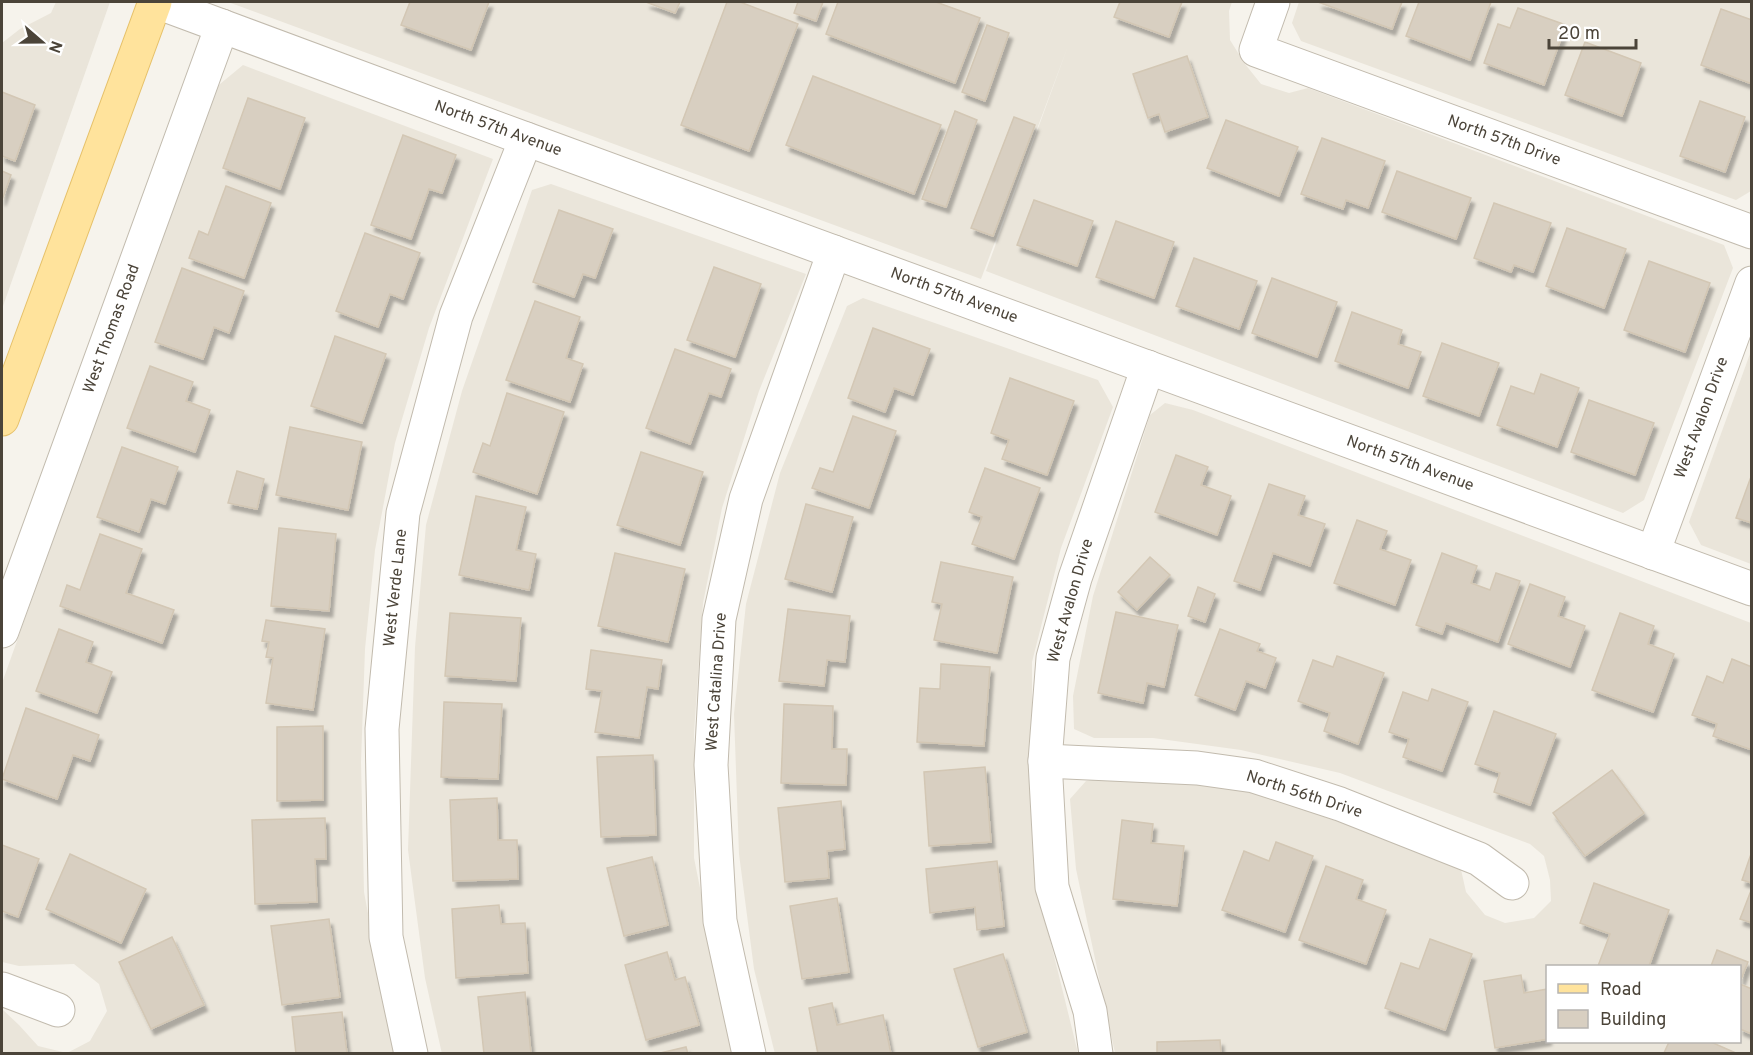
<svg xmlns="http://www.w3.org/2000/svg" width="1753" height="1055" viewBox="0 0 1753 1055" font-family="Overpass,sans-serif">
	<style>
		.residential { fill: #eae5da; fill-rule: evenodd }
		.building { fill: #d8cfc1; stroke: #d3c7b4; stroke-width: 1.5; filter: url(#shadow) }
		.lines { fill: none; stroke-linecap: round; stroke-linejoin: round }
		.minor-casing { stroke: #c2bbae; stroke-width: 35 }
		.major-casing { stroke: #e6c16a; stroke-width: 35 }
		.minor { stroke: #fff; stroke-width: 33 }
		.major { stroke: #ffe39c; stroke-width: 33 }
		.labels { text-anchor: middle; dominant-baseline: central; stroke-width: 5; stroke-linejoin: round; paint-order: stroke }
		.street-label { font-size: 16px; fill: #4b4439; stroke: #fff }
	</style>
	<defs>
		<filter id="shadow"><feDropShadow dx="3.5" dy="6" stdDeviation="1.5" flood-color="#0004"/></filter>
	</defs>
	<rect width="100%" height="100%" fill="#f6f3ec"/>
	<g class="residential">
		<path d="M56 2H110L2 309V43L20 29 51 13Z"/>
		<path d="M228 2H1232L1229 11 1230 40 1245 64 1261 84 1289 93 1308 88 1724 245 1733 268 1644 500 1623 513 986 271 1068 46 981 279Z"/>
		<path d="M1299 2H1751V191L1736 200 1301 41 1292 23Z"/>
		<path d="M243 65 493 159 429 328 395 443 375 550 365 649 361 762 364 892 394 1053H2V1009L19 1025 38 1046 67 1053 90 1041 107 1011 99 984 74 964 19 966 2 962V683L214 89Z"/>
		<path d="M551 184 806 274 759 391 722 508 703 603 694 733V858L733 1053 442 1054 425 978 408 850 415 647 426 525 462 391 532 190Z"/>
		<path d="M863 298 1098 380 1113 407 1061 548 1032 662V815L1041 903 1078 1053 775 1054 754 969 739 854 734 714 746 604 780 473 847 306Z"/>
		<path d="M1751 351V564L1701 545 1689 522Z"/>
		<path d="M1165 403 1193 410 1751 623V1053H1115L1076 869 1070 799 1086 781 1116 776 1232 787 1294 806 1460 865 1466 892 1485 915 1505 923 1534 918 1551 901 1550 880 1544 856 1530 844 1340 773 1241 750 1153 738H1094L1074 729 1073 696 1093 596 1150 415ZM1548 966H1740V1042H1548Z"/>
	</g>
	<g class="building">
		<path d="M410 2H489L471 50 401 25Z"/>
		<path d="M646 2H680L675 13Z"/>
		<path d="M727 2H740L798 24 749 151 681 125Z"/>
		<path d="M798 2H823L816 21 794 13Z"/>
		<path d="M838 2H936L980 18 955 83 826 34Z"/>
		<path d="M1120 2H1182L1169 37 1114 17Z"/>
		<path d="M1318 2H1402L1392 29Z"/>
		<path d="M1419 2H1491L1470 60 1406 36Z"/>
		<path d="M1518 8 1566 25 1544 85 1484 63 1498 24 1510 28Z"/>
		<path d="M1721 9 1752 20V84L1701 65Z"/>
		<path d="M987 25 1009 33 985 101 962 92Z"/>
		<path d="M1585 42 1641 63 1622 116 1565 95Z"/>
		<path d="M1187 56 1208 117 1165 132 1159 114 1148 118 1133 74Z"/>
		<path d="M813 76 941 125 914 194 786 145Z"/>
		<path d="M2 92 35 105 15 161 2 156Z"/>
		<path d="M248 98 305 118 280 189 223 168Z"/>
		<path d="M1700 101 1745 117 1725 172 1680 156Z"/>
		<path d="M955 111 977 120 946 207 922 199Z"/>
		<path d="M1014 117 1035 125 993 236 971 228Z"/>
		<path d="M1226 120 1298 147 1279 196 1207 168Z"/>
		<path d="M403 135 456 155 442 193 429 189 411 239 371 225Z"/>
		<path d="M1322 138 1385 161 1368 208 1346 200 1343 209 1301 194Z"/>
		<path d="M2 171 11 175 2 200Z"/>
		<path d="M1397 171 1471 198 1456 239 1382 212Z"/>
		<path d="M226 186 271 203 244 278 189 258 199 231 208 235Z"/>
		<path d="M1034 200 1093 221 1077 266 1017 245Z"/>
		<path d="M1494 203 1551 223 1533 272 1514 265 1511 272 1474 258Z"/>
		<path d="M559 210 613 229 595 278 583 274 574 297 533 282Z"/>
		<path d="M1116 221 1174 242 1154 298 1096 277Z"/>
		<path d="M1567 228 1626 249 1604 308 1546 286Z"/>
		<path d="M365 233 420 253 403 299 390 294 378 327 336 311Z"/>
		<path d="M1194 258 1257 281 1239 329 1176 306Z"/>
		<path d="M1649 261 1710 283 1685 352 1624 330Z"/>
		<path d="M714 267 761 284 735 357 687 340Z"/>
		<path d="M182 268 244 291 229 333 214 327 203 359 155 342Z"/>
		<path d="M1272 278 1337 302 1317 357 1252 333Z"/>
		<path d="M535 301 580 317 566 358 583 364 570 402 506 380Z"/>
		<path d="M1352 312 1402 330 1398 344 1421 352 1408 388 1335 361Z"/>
		<path d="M873 328 930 349 913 395 894 388 885 412 848 398Z"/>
		<path d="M335 336 386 354 362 423 311 406Z"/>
		<path d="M1442 343 1499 363 1479 416 1423 396Z"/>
		<path d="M675 349 731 369 721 397 709 393 690 444 646 428Z"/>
		<path d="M150 366 193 382 186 401 210 410 195 452 127 428Z"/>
		<path d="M1541 374 1579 388 1557 447 1497 425 1511 386 1534 394Z"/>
		<path d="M1010 378 1074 401 1047 475 1002 459 1009 440 991 433Z"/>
		<path d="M507 393 564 412 537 494 473 472 483 443 490 446Z"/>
		<path d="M1589 400 1654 423 1635 475 1571 452Z"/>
		<path d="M853 416 896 431 869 508 812 488 820 468 833 472Z"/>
		<path d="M290 427 362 442 348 510 276 495Z"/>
		<path d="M122 447 178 467 165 504 151 499 139 532 97 517Z"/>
		<path d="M641 452 703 472 680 545 617 525Z"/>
		<path d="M1176 455 1208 467 1201 485 1231 496 1217 535 1155 512Z"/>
		<path d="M985 468 1040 488 1014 559 972 544 982 517 969 512Z"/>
		<path d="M237 471 264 479 257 509 228 503Z"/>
		<path d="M1752 474V523L1736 518Z"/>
		<path d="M1269 484 1305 496 1298 515 1325 524 1310 566 1273 553 1260 590 1234 581Z"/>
		<path d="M476 496 526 507 516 550 536 554 529 590 459 575Z"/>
		<path d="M806 504 853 517 832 592 785 579Z"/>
		<path d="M1357 520 1387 531 1380 549 1411 560 1395 605 1334 583Z"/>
		<path d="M279 528 336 534 329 611 271 606Z"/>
		<path d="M100 534 142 549 126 593 174 610 162 643 60 606 67 585 80 590Z"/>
		<path d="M615 553 685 569 668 642 598 626Z"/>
		<path d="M1442 553 1477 566 1471 583 1490 590 1496 573 1520 581 1498 642 1446 623 1442 634 1416 625Z"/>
		<path d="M1150 557 1170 575 1137 610 1118 592Z"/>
		<path d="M941 562 1013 577 997 653 934 640 942 604 932 602Z"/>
		<path d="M1530 584 1565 597 1558 616 1585 626 1570 667 1508 644Z"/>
		<path d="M1198 587 1215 594 1205 622 1188 616Z"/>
		<path d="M788 609 850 616 845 662 827 660 824 686 779 681Z"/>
		<path d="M1116 612 1178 625 1164 687 1147 683 1143 703 1098 693Z"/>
		<path d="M450 613 521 618 516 681 445 676Z"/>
		<path d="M1620 613 1654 626 1648 644 1674 654 1653 712 1592 690Z"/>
		<path d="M266 620 325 629 313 710 266 703 273 658 266 657 269 642 262 641Z"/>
		<path d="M59 629 93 642 86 662 112 672 97 713 36 691Z"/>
		<path d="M1220 629 1260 644 1257 651 1276 658 1265 688 1246 681 1235 710 1195 695Z"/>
		<path d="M591 650 662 660 658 689 647 687 639 738 595 732 602 691 586 689Z"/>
		<path d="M1337 656 1384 673 1358 744 1324 731 1330 713 1298 701 1313 660 1333 667Z"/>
		<path d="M1732 659 1752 667V750L1713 736 1717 724 1692 715 1707 676 1723 683Z"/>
		<path d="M941 664 990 667 984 746 917 742 920 688 940 689Z"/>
		<path d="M1432 689 1468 702 1442 771 1403 757 1409 739 1389 732 1403 692 1428 701Z"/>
		<path d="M444 702 502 704 498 779 441 777Z"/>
		<path d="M784 704 833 706 832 749H847L846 785 781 783Z"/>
		<path d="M26 708 99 735 90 761 73 755 57 799 2 779Z"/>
		<path d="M1494 711 1556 734 1530 805 1494 792 1500 773 1475 764Z"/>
		<path d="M323 726V800L277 801V727Z"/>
		<path d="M653 755 656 835 601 837 597 757Z"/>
		<path d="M985 767 991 842 929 846 924 772Z"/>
		<path d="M1612 770 1644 813 1585 856 1553 813Z"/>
		<path d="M497 798 498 840H517L518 879 453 881 450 800Z"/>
		<path d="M841 801 845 849 827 851 829 878 785 882 778 808Z"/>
		<path d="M325 818 326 859H315L317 902 255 904 252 820Z"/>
		<path d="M1122 820 1153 824 1151 843 1184 846 1177 906 1113 899Z"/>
		<path d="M1276 842 1313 856 1285 932 1222 910 1244 851 1269 861Z"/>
		<path d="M2 845 39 859 18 917 2 911Z"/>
		<path d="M70 854 146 889 121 943 46 909Z"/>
		<path d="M1751 854H1752V883L1742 880Z"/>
		<path d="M652 857 668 925 624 936 607 868Z"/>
		<path d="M997 861 1004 926 977 930 975 907 930 913 926 869Z"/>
		<path d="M1326 866 1363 880 1356 899 1386 910 1366 964 1299 940Z"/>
		<path d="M1594 883 1669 910 1649 966H1598L1610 934 1580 923Z"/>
		<path d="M1752 888V923L1740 919Z"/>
		<path d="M837 898 849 972 802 979 790 906Z"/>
		<path d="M499 905 501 924 525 923 528 973 456 978 452 909Z"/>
		<path d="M329 919 340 997 282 1005 271 926Z"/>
		<path d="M172 937 204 1005 151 1029 119 962Z"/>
		<path d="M1430 939 1472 954 1445 1030 1385 1008 1401 963 1419 969Z"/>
		<path d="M1717 950 1748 962 1740 982V966H1711Z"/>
		<path d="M667 952 675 980 685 977 699 1025 646 1040 625 965Z"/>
		<path d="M1003 954 1027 1032 978 1047 954 969Z"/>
		<path d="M1521 975 1524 993 1548 989V1039L1495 1048 1484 981Z"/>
		<path d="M1740 984 1752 989V1034L1740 1029Z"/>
		<path d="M525 992 531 1054H484L478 997Z"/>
		<path d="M832 1003 837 1025 883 1015 891 1054H818L809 1008Z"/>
		<path d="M342 1012 347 1054H296L292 1017Z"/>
		<path d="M1220 1040 1221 1054H1157V1042Z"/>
		<path d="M1669 1042H1711L1738 1054H1666L1664 1053Z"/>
		<path d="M686 1047 688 1054H656Z"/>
	</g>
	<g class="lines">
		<defs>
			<g id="minor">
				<path d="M157 2 526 139 1752 589"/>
				<path d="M1273 2 1256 50 1752 232"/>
				<path d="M1653 553 1752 283"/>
				<path d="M2 631 222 26"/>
				<path d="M1045 761 1197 768 1254 776 1340 804 1479 859 1512 883"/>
				<path d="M2 989 58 1010"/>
				<path d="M411 1054 386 937 382 729 403 513 456 316 526 139"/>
				<path d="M749 1054 720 921 711 765 719 619 746 499 834 252"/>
				<path d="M1096 1054 1090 1011 1052 887 1045 761 1053 658 1075 578 1148 367"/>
			</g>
			<path id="major" d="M2 419 155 2"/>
		</defs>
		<use href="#minor" class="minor-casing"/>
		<use href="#major" class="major-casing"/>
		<use href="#minor" class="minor"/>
		<use href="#major" class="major"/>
	</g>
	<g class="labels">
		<g class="street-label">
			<text transform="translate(498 129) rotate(20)">North 57th Avenue</text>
			<text transform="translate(1504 141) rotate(20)">North 57th Drive</text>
			<text transform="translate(954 296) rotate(20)">North 57th Avenue</text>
			<text transform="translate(112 329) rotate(-70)">West Thomas Road</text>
			<text transform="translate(1702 418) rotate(-70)">West Avalon Drive</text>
			<text transform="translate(1410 464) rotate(20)">North 57th Avenue</text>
			<text transform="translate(396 588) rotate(-84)">West Verde Lane</text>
			<text transform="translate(1071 601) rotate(-74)">West Avalon Drive</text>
			<text transform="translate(717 682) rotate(-86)">West Catalina Drive</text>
			<text transform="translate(1304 795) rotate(18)">North 56th Drive</text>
		</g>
	</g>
	<rect width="1753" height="1055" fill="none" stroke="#4b4439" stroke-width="6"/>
	<rect x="1546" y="965" width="195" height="78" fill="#ffffff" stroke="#b7b4b0" stroke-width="1.5"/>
	<rect x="1558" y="984" width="30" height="9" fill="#ffe39c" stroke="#b7b4b0" stroke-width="1.5"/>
	<text x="1600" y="995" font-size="18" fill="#4b4439">Road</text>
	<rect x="1558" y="1010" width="30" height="18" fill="#d8cfc1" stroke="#b7b4b0" stroke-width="1.5"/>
	<text x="1600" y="1025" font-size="18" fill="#4b4439">Building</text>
	<g transform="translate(42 42) rotate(110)" stroke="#ffffff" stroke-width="4.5" paint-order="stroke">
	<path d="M0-4.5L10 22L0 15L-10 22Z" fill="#4b4439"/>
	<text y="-9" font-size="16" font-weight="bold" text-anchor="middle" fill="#4b4439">N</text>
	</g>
	<path d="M1549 39v9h87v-9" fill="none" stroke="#4b4439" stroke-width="3"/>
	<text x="1558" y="39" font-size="18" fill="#4b4439" stroke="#ffffff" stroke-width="4.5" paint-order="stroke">20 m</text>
</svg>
